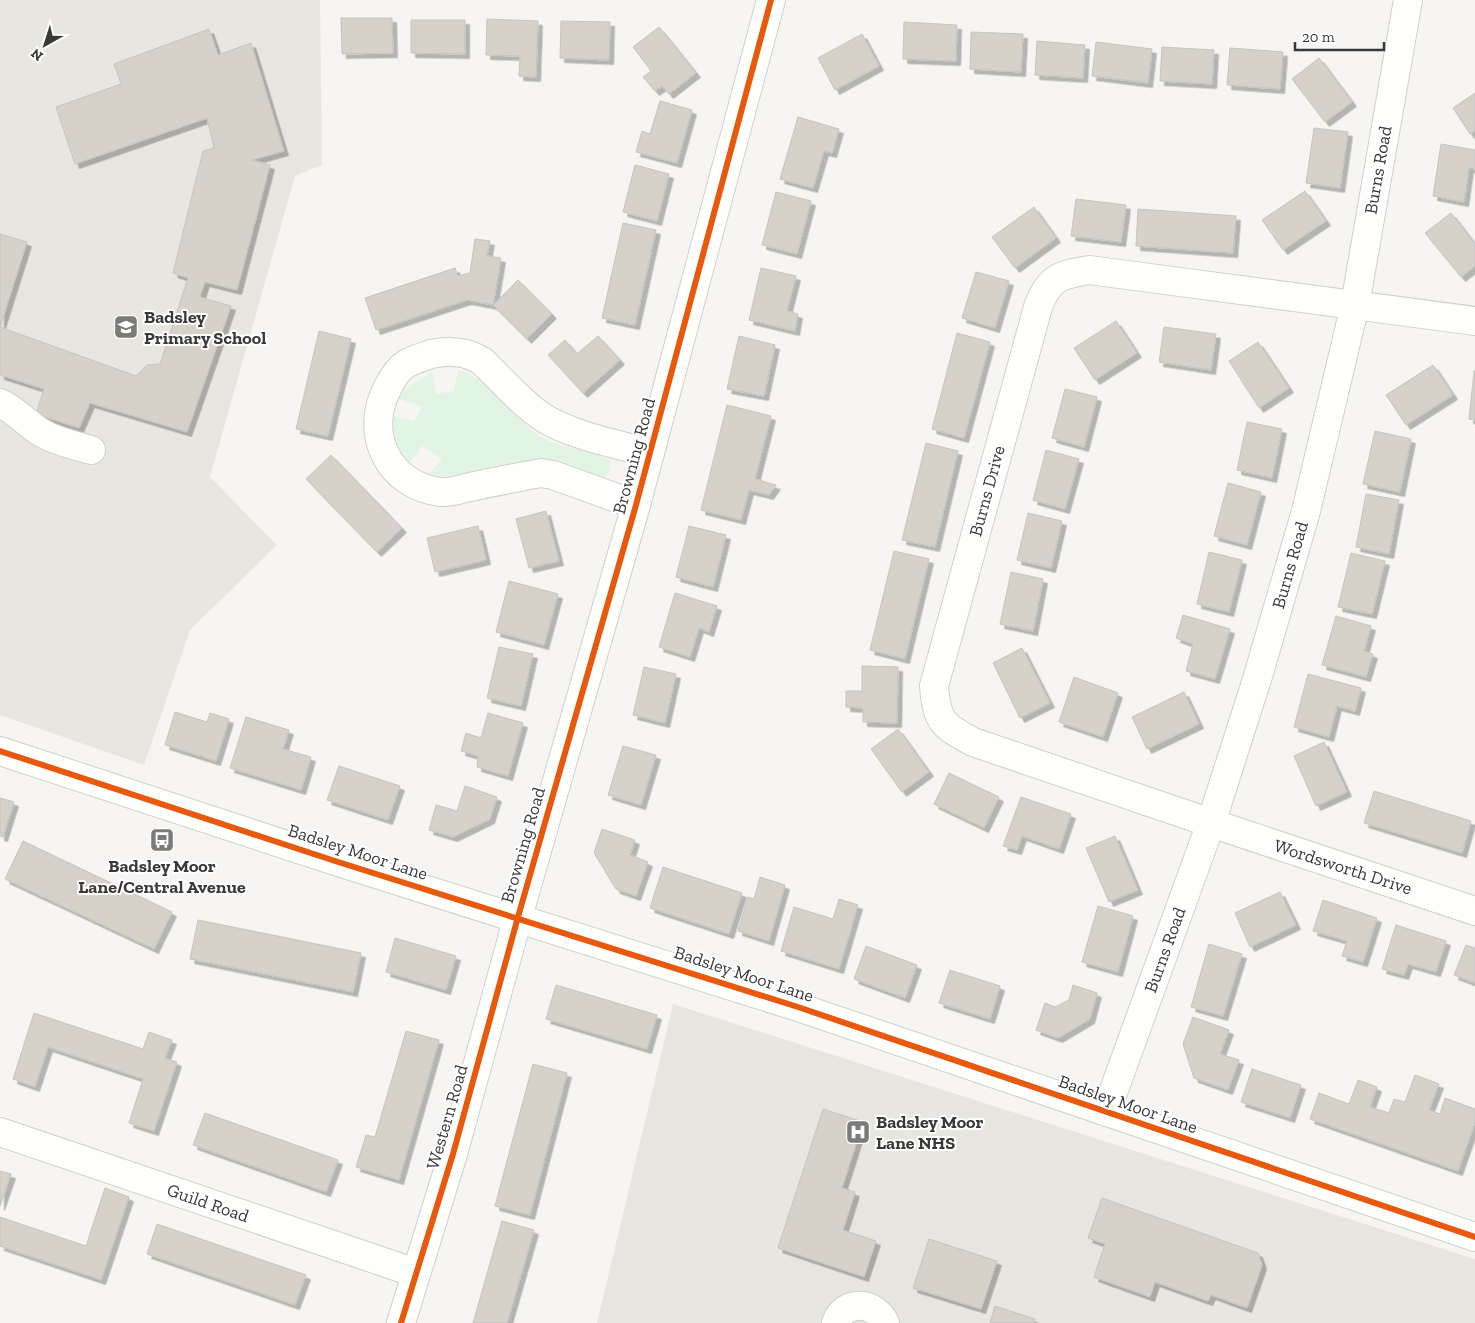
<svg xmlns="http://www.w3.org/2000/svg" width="1475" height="1323" viewBox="0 0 1475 1323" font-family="'Zilla Slab',serif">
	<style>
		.built { fill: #e8e6e0 }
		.green { fill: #e2f4e4 }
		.building { fill: #d6d2c9; stroke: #c4c4c2; filter: url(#shadow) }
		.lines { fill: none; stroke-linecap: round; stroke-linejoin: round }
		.minor-casing { stroke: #d0cfce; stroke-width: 30 }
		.minor { stroke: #fefefd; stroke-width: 28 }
		.cycleway-casing { stroke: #fff; stroke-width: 9 }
		.cycleway { stroke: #e8590c; stroke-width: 6 }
		.labels { text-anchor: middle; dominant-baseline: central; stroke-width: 4; stroke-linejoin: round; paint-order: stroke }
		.street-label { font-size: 18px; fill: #3a3938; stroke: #fff }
		.poi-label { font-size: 18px; font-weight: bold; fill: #3a3938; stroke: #fff; text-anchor: start }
	</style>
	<defs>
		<filter id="shadow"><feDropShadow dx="4.5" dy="4.5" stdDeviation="0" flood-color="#0004"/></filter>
	</defs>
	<rect width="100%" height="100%" fill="#f6f5f4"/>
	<g class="built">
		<path d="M0 0H320L322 165 295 176 210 477 277 545 190 630 144 765 0 715Z"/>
		<path d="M673 1004 1475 1259V1323H597Z"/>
	</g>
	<path class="green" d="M458 370C490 378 512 416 538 435 559 450 588 447 610 461 611 469 610 473 603 478 577 474 550 460 524 462 490 465 465 480 429 475L442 459 422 446 410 462C396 445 394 438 393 416L414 421 422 406 398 399C408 386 417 379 433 373L436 394 454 391Z"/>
	<g class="building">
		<path d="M341 18H392L393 53 342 54Z"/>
		<path d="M487 19 538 21 536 77 519 76 520 56 486 55Z"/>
		<path d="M411 20H465V54L411 53Z"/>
		<path d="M561 21 610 22 609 60 560 58Z"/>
		<path d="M904 22 957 25 956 61 903 59Z"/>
		<path d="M659 27 696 73 669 94 662 86 655 91 643 77 651 71 633 47Z"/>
		<path d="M209 29 218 55 251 43 284 151 252 160 270 165 237 290 205 282 200 297 231 306 187 432 90 403 79 428 36 414 44 389 0 375V234L27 242 0 327 136 376 147 365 160 364 188 278 173 273 203 151 214 148 207 118 75 164 56 107 121 84 114 64Z"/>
		<path d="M971 32 1023 34 1021 72 970 69Z"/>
		<path d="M862 34 879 66 835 90 818 58Z"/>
		<path d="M1037 41 1085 45 1083 78 1035 75Z"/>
		<path d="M1096 42 1152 49 1148 83 1092 76Z"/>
		<path d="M1162 47 1214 50 1212 84 1160 81Z"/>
		<path d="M1230 48 1283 52 1280 89 1227 85Z"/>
		<path d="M1319 58 1352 102 1325 122 1292 79Z"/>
		<path d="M1475 93V131L1470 134 1453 108Z"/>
		<path d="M660 101 692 110 677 163 636 152 642 131 650 134Z"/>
		<path d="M798 117 839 129 832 153 824 151 813 188 780 179Z"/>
		<path d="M1314 128 1348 132 1340 188 1306 183Z"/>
		<path d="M1441 144 1475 150V169L1469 168 1464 202 1433 196Z"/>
		<path d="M635 165 669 174 657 221 623 212Z"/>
		<path d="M1305 191 1326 221 1283 250 1262 220Z"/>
		<path d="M776 192 811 201 797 254 762 245Z"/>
		<path d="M1076 199 1126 205 1121 242 1071 236Z"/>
		<path d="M1034 207 1056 238 1015 268 992 237Z"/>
		<path d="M1138 209 1236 216 1233 253 1136 246Z"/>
		<path d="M1451 213 1475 244V266L1461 277 1425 233Z"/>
		<path d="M623 223 656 230 635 325 602 318Z"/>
		<path d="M475 239 490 241 487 256 501 258 493 305 467 300 376 330 365 298 455 268 458 276 470 273Z"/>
		<path d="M761 268 796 276 787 311 798 314 795 331 749 320Z"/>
		<path d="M976 272 1009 281 995 328 962 318Z"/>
		<path d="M518 280 552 314 527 339 493 305Z"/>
		<path d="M1116 321 1137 353 1095 380 1074 348Z"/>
		<path d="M1164 327 1216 334 1211 370 1159 362Z"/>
		<path d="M319 331 351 339 328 436 296 429Z"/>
		<path d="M957 333 990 342 964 438 932 429Z"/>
		<path d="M598 336 620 360 583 393 548 355 565 340 577 354Z"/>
		<path d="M739 336 775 345 764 396 727 389Z"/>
		<path d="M1258 342 1289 388 1259 408 1229 361Z"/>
		<path d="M1433 365 1453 395 1406 425 1386 395Z"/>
		<path d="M1474 371H1475V420L1469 419Z"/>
		<path d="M1065 389 1097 397 1084 447 1052 438Z"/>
		<path d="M727 405 771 416 755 479 776 485 769 495 749 490 741 520 701 510Z"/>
		<path d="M1247 422 1282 429 1272 478 1237 470Z"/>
		<path d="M1375 431 1411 439 1400 492 1363 484Z"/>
		<path d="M926 443 958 451 935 547 902 540Z"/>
		<path d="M1046 450 1079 459 1065 509 1033 500Z"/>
		<path d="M331 455 402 528 377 552 306 479Z"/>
		<path d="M1228 483 1261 492 1247 545 1214 536Z"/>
		<path d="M1366 494 1399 500 1389 554 1356 547Z"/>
		<path d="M546 511 559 561 529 568 516 519Z"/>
		<path d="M1028 513 1062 521 1051 568 1017 560Z"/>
		<path d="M478 526 486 560 435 572 427 538Z"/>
		<path d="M689 526 726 535 713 587 676 577Z"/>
		<path d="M894 551 929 559 905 659 870 650Z"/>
		<path d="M1209 552 1242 560 1229 612 1197 604Z"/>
		<path d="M1351 553 1385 561 1372 614 1338 607Z"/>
		<path d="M1011 572 1043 579 1033 631 1000 624Z"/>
		<path d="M509 581 558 594 544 645 496 632Z"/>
		<path d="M675 593 717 606 709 632 699 628 690 657 659 647Z"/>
		<path d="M1183 615 1230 629 1215 679 1186 671 1193 644 1176 638Z"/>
		<path d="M1336 616 1371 626 1364 651 1373 654 1366 677 1322 665Z"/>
		<path d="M499 647 533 654 521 706 487 698Z"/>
		<path d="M1022 648 1050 703 1020 718 993 663Z"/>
		<path d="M862 666 898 667 897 723 863 722V708L846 707V691H862Z"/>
		<path d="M644 667 676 674 665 723 633 715Z"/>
		<path d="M1308 674 1361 688 1355 711 1337 706 1329 737 1294 727Z"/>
		<path d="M1074 677 1118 693 1103 737 1059 722Z"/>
		<path d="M1184 692 1199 724 1147 749 1132 717Z"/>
		<path d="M175 712 207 722 210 713 229 719 216 761 165 745Z"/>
		<path d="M488 713 523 723 508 776 477 767 478 756 461 751 466 733 481 738Z"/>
		<path d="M246 717 289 730 283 749 311 757 301 790 230 768Z"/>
		<path d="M898 729 929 772 902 792 871 749Z"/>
		<path d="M1324 742 1347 792 1316 806 1294 756Z"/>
		<path d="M623 746 656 755 641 805 608 795Z"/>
		<path d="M339 766 400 786 388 820 327 800Z"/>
		<path d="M949 773 999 797 984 828 934 804Z"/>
		<path d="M465 786 497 797 490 819 453 837 429 830 436 805 457 811Z"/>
		<path d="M1374 791 1471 821 1462 853 1364 823Z"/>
		<path d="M1021 797 1071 814 1059 849 1022 836 1017 850 1003 846Z"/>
		<path d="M0 798 14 802 3 837 0 836Z"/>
		<path d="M602 829 635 840 630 855 648 862 636 896 616 889 594 853Z"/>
		<path d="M1115 836 1138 890 1109 902 1086 848Z"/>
		<path d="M23 841 172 912 154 949 5 879Z"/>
		<path d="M663 867 742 893 729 934 650 908Z"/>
		<path d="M760 877 785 885 769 941 738 931 748 897 754 899Z"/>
		<path d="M1280 892 1296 925 1250 947 1235 913Z"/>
		<path d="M839 899 858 905 839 969 781 951 794 907 833 919Z"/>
		<path d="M1323 900 1377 918 1363 962 1342 956 1347 941 1313 931Z"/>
		<path d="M1098 906 1133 916 1118 972 1082 962Z"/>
		<path d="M198 920 361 953 353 992 190 959Z"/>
		<path d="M1396 925 1446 941 1436 972 1408 964 1404 975 1382 969Z"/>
		<path d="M395 938 456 956 446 990 386 972Z"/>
		<path d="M1209 944 1242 954 1223 1016 1191 1007Z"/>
		<path d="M1466 945 1475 948V983L1454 975Z"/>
		<path d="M866 946 917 965 905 998 854 979Z"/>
		<path d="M950 970 1000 986 990 1019 939 1003Z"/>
		<path d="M556 985 657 1015 647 1049 546 1019Z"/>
		<path d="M1073 985 1097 993 1090 1019 1058 1038 1036 1030 1045 1003 1055 1007 1069 1000Z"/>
		<path d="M34 1013 143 1049 149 1032 172 1040 165 1058 177 1062 154 1131 129 1123 143 1079 48 1047 35 1087 13 1079Z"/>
		<path d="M1193 1017 1229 1030 1220 1054 1239 1060 1228 1090 1194 1078 1183 1044Z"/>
		<path d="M406 1031 439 1040 399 1180 356 1167 366 1135 375 1137Z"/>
		<path d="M533 1064 567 1073 530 1215 495 1206Z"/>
		<path d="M1252 1069 1301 1085 1290 1118 1241 1102Z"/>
		<path d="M1415 1075 1439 1084 1429 1110 1440 1114 1445 1098 1475 1109V1122L1458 1171 1310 1119 1319 1093 1349 1104 1358 1080 1377 1087 1370 1107 1389 1113 1394 1099 1405 1102Z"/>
		<path d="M823 1109 863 1122 842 1188 855 1192 843 1230 876 1241 864 1277 778 1248Z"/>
		<path d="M205 1113 338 1160 326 1192 193 1145Z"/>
		<path d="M0 1171 11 1174 0 1206Z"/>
		<path d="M105 1188 129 1197 101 1280 0 1246V1217L86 1246Z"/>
		<path d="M1102 1198 1258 1253 1262 1265 1247 1308 1211 1295 1208 1301 1155 1282 1150 1297 1094 1277 1105 1244 1088 1238Z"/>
		<path d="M502 1221 534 1230 507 1323H473Z"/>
		<path d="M157 1224 306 1275 295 1305 147 1254Z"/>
		<path d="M929 1239 997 1261 981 1309 913 1288Z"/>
		<path d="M995 1306 1035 1319 1034 1323H990Z"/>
	</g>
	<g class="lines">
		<defs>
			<g id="minor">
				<path d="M1475 321 1089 270C1060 275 1049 277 1038 307L934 686C937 722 942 725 973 742L1211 823 1475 911"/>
				<path d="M0 403C16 410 27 424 42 433 57 442 75 445 91 450"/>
				<path d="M636 505 553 475 541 473C518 477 494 482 470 487 461 489 450 493 441 492 388 486 363 433 388 387 392 379 398 369 406 364 414 359 423 357 431 354 450 350 466 351 482 361 501 379 523 405 544 418 573 436 617 444 650 453"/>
				<path d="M0 751 335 861 798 1007 1475 1237"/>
				<path d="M1106 1112 1211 823 1258 676 1306 511 1355 305 1408 0"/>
				<path d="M0 1132 416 1273"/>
				<path d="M401 1323 453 1154 518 917 636 505 771 0"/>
				<path d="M836 1323C844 1299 875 1301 885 1323"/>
			</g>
		</defs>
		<use href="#minor" class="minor-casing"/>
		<use href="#minor" class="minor"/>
		<defs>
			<g id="cycleway">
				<path d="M0 751 335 861 798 1007 1475 1237"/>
				<path d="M401 1323 453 1154 518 917 636 505 771 0"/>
			</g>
		</defs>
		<use href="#cycleway" class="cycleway-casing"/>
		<use href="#cycleway" class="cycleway"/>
	</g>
	<defs>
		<symbol id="school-square" viewBox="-11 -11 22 22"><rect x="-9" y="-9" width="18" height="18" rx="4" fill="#7c7b7a" stroke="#fff"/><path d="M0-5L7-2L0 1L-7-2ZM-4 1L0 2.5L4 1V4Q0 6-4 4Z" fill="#fff"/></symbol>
		<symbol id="bus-square" viewBox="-11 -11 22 22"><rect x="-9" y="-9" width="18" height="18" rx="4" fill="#7c7b7a" stroke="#fff"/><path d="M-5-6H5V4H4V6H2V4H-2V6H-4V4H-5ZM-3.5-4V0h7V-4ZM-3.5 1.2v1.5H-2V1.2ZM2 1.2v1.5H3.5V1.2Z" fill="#fff"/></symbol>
		<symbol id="hospital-square" viewBox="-11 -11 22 22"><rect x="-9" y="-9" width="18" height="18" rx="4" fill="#7c7b7a" stroke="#fff"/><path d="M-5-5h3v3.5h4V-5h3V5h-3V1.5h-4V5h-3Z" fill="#fff"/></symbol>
	</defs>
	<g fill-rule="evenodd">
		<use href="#school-square" x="112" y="313" width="28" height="28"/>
		<use href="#bus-square" x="148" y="826" width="28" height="28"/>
		<use href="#hospital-square" x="844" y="1118" width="28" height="28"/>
	</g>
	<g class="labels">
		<g class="street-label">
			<text transform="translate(1378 170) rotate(-80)">Burns Road</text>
			<text transform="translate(634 456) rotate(-75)">Browning Road</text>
			<text transform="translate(987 491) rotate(-75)">Burns Drive</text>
			<text transform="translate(1290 565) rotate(-74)">Burns Road</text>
			<text transform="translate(523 845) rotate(-74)">Browning Road</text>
			<text transform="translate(358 852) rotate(18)">Badsley Moor Lane</text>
			<text transform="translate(1343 867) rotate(18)">Wordsworth Drive</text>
			<text transform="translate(1165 950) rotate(-70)">Burns Road</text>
			<text transform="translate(744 974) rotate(18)">Badsley Moor Lane</text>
			<text transform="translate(1128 1104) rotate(19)">Badsley Moor Lane</text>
			<text transform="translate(447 1117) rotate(-74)">Western Road</text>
			<text transform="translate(208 1203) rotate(19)">Guild Road</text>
		</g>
		<g class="poi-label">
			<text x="144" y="317">Badsley<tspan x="144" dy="21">Primary School</tspan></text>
			<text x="162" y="866" text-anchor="middle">Badsley Moor<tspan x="162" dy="21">Lane/Central Avenue</tspan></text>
			<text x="876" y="1122">Badsley Moor<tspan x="876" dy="21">Lane NHS</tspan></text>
		</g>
	</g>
	<g transform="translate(45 45) rotate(219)" stroke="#ffffff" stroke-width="4" paint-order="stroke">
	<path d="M0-4L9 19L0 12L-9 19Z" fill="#3a3938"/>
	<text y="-8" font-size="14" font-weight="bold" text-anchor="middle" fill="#3a3938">N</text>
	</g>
	<path d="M1295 42v8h89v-8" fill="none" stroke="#3a3938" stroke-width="2.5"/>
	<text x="1302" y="42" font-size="15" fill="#3a3938" stroke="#ffffff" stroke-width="4" paint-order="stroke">20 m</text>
</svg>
